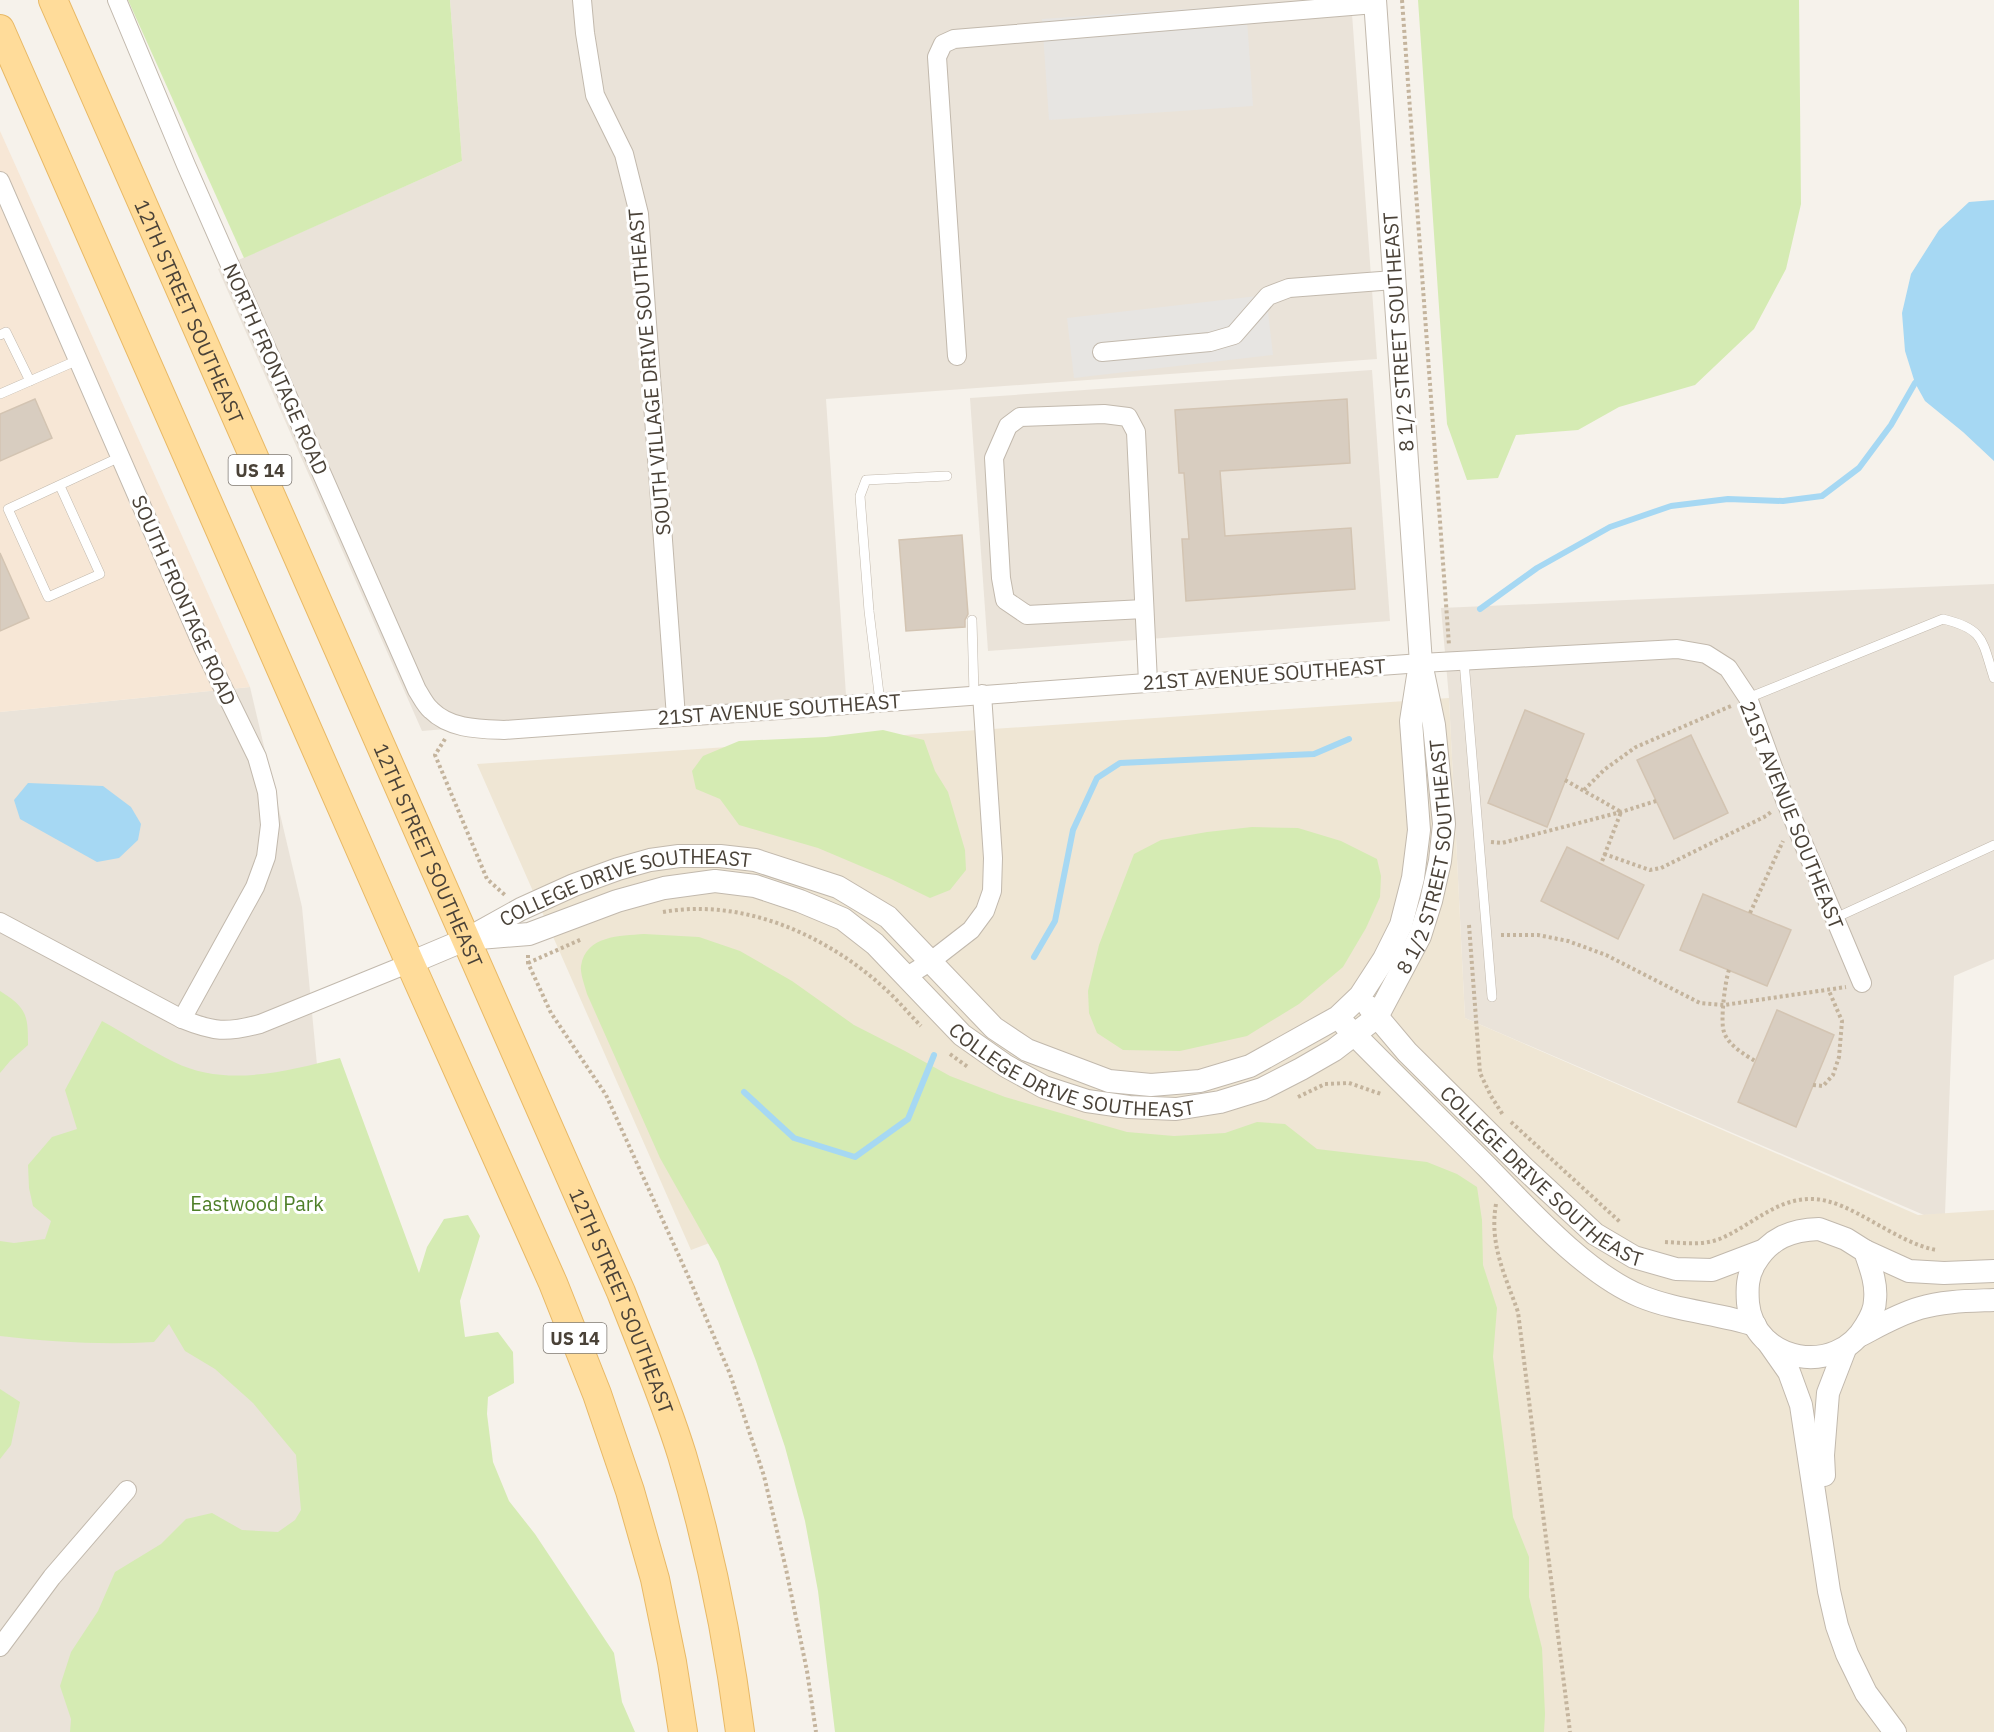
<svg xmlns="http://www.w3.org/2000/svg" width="1994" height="1732" viewBox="0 0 1994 1732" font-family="'IBM Plex Sans',sans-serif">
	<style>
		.residential { fill: #eae3d9 }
		.commercial { fill: #f7e7d6 }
		.education { fill: #efe6d4 }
		.green { fill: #d5ebb3 }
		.parking { fill: #e7e5e2 }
		.water { fill: #a6d8f3 }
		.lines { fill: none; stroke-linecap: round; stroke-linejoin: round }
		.stream { stroke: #a6d8f3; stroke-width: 6 }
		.building { fill: #d8cdc0; stroke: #d3c4b2; stroke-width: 1.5 }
		.service-casing { stroke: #c2b9ad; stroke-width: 10 }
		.minor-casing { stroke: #c2b9ad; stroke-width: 20 }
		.tertiary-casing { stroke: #c2b9ad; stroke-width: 24 }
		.primary-casing { stroke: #e8b966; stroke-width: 30 }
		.path { stroke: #c4b49d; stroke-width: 4; stroke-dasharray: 3 3; stroke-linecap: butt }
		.service { stroke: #fff; stroke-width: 9 }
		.minor { stroke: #fff; stroke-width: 18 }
		.tertiary { stroke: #fff; stroke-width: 22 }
		.primary { stroke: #ffdc9a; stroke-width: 28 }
		.labels { text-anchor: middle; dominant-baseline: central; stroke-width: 6; stroke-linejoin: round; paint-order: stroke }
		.shield { fill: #fff; stroke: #807b74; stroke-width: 1.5 }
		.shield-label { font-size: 18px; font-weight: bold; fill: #4a4238 }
		.street-label { font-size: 20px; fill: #4a4238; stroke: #fff }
		.park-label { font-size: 20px; fill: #4e7f28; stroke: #fff }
	</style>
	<rect width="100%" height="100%" fill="#f6f2eb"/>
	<g class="residential">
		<path d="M450 0H1351L1377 359 826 399 846 695 422 731 218 269 462 161Z"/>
		<path d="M1372 370 1390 621 988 651 970 398Z"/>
		<path d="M1994 584V959L1954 976 1945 1214 1924 1215 1465 1018 1449 698 1441 608Z"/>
		<path d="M250 687 302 907 324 1139 362 1732H0V712Z"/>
	</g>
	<path class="commercial" d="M0 131 250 687 0 712Z"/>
	<path class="education" d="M1449 698 1465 1018 1918 1215 1994 1210V1732H1469L865 1184 691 1250 477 764Z"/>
	<g class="green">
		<path d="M128 0H450L462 161 244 258Z"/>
		<path d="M1418 0H1799L1801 204 1786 269 1754 329 1695 385 1619 407 1578 430 1516 435 1498 478 1467 480 1447 424Z"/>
		<path d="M883 730 924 740 935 771 948 792 965 850 966 870 950 890 930 898 889 878 818 848 739 825 720 799 696 789 692 771 703 756 739 741 826 737Z"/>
		<path d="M1252 827 1298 828 1341 841 1377 859 1381 876 1380 897 1366 928 1343 967 1299 1004 1247 1036 1180 1051 1123 1050 1097 1033 1089 1013 1088 991 1099 945 1134 854 1161 840 1207 832Z"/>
		<path d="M644 934 699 937 740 951 792 981 854 1025 905 1051 950 1076 1005 1097 1127 1132 1174 1136 1225 1133 1257 1122 1285 1124 1317 1149 1427 1162 1457 1174 1477 1187 1482 1220 1483 1265 1497 1308 1493 1357 1513 1517 1529 1557V1597L1542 1648 1545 1714 1544 1732H835L818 1591 805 1521 785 1447 756 1361 718 1261 660 1158 587 994C585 986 580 974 581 966 586 935 620 936 644 934Z"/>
		<path d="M0 991C27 1008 28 1015 28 1045L10 1061 0 1073Z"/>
		<path d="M102 1021C126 1034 149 1050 174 1062 227 1088 286 1071 340 1058L419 1273 427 1247 444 1219 468 1215 480 1236 460 1301 465 1337 498 1332 513 1352 514 1383 488 1397 487 1414 493 1462 509 1501 535 1534 614 1653 622 1702 635 1732H70L71 1719 60 1686 71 1652 98 1611 115 1572 161 1544 186 1519 212 1513 242 1530 278 1532 295 1520 301 1510 296 1455 253 1403 215 1369 185 1351 169 1324 154 1342C103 1345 51 1342 0 1336V1241L14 1243 45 1239 51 1221 33 1206 29 1188 28 1165 52 1137 77 1129 65 1090Z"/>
		<path d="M0 1389 20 1402 11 1445 0 1459Z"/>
	</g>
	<g class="parking">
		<path d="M1246 5 1253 106 1049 120 1042 19Z"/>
		<path d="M1266 295 1273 355 1074 378 1067 318Z"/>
	</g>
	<g class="water">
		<path d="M1994 200V461L1963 432 1925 401 1915 383 1905 351 1902 313 1911 274 1939 230 1969 202Z"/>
		<path d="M28 783 103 786 131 807 141 824 138 840 119 858 97 862 20 819 14 800Z"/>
	</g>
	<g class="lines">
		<g class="stream">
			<path d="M1480 609 1537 568 1610 527 1671 506 1728 499 1783 501 1822 496 1859 468 1891 425 1915 383"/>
			<path d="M1034 957 1055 921 1073 830 1097 778 1120 763 1314 754 1349 739"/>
			<path d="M744 1092 794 1138 855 1157 908 1119 934 1055"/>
		</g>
	</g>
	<g class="building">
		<path d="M35 399 52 438 0 461V414Z"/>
		<path d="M1347 399 1350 463 1220 471 1225 536 1351 528 1355 589 1186 601 1182 539H1189L1184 473H1179L1175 410Z"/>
		<path d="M962 535 968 614 965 620V627L906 631 899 540Z"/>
		<path d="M0 553 29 618 0 631Z"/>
		<path d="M1525 710 1584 734 1547 827 1488 803Z"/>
		<path d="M1691 735 1728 813 1674 839 1637 760Z"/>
		<path d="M1567 847 1644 885 1618 939 1541 901Z"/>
		<path d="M1703 894 1791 930 1767 986 1680 950Z"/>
		<path d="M1777 1010 1834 1035 1796 1127 1738 1102Z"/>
	</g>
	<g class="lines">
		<defs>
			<g id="service">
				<path d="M0 335 6 332 30 381"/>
				<path d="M0 394 78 360"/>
				<path d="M60 486 100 574 48 597 8 509 120 457"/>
				<path d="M972 620 974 694"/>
				<path d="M1464 661 1492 997"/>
				<path d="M1748 698 1943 619C1985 629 1982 641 1994 678"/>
				<path d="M880 702 869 611 860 496 866 480 947 476"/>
				<path d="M1833 919 1994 845"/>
			</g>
			<g id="minor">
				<path d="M117 0 186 165 417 690C421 696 425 705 431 710 450 729 478 729 504 730L1421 663 1677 649 1706 654 1728 668 1748 698 1785 800 1862 983"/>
				<path d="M582 0 585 33 595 95 624 154 639 214 676 717"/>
				<path d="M0 181 203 647 257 757 267 792 270 825 266 857 255 887 182 1019"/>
				<path d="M1102 352 1210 342 1234 335 1268 296 1289 288 1394 280"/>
				<path d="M957 356 937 57 943 44 954 39 1375 4"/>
				<path d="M1144 609 1027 615 1005 600 1001 578 994 458 1008 426 1020 417 1104 414 1128 417 1136 432 1148 682"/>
				<path d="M0 922 182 1019C214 1032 226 1033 260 1024L410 963"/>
				<path d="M906 977 931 961 971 930 985 911 992 891 993 858 982 694"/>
				<path d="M0 1647 52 1577 127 1490"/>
			</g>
			<g id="tertiary">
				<path id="s1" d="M467 939 529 934 617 901 664 888 715 881 755 886 800 901 843 919 875 944 962 1035 1006 1066 1044 1087 1087 1101 1129 1107 1176 1109 1220 1102 1262 1089 1301 1069 1334 1050 1377 1017 1420 936 1431 901 1440 861 1444 824 1434 725 1421 663 1375 0"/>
				<path id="s2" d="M410 963 467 939 521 909 574 885 618 869 650 860 679 856H720L755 860 838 887 888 917 994 1028 1027 1050 1109 1081 1151 1085 1200 1081 1250 1066 1338 1017 1360 996 1384 959 1401 925 1413 878 1419 830 1411 721 1418 676"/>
				<path id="s3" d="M1369 1007 1407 1052 1524 1168 1595 1234 1634 1257 1676 1269 1712 1270 1762 1251"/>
				<path d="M1345 1025C1392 1073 1440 1120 1487 1167 1529 1210 1585 1273 1640 1296 1676 1311 1717 1313 1755 1325"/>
				<path d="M1819 1229 1846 1239 1865 1251C1870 1266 1877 1283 1875 1300 1875 1309 1871 1317 1866 1325 1837 1377 1754 1363 1748 1303 1747 1289 1747 1276 1755 1263 1770 1238 1791 1230 1819 1229Z"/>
				<path d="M1865 1251 1909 1271 1944 1273 1994 1271"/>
				<path d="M1861 1335C1880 1325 1899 1314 1920 1308 1943 1301 1970 1301 1994 1300"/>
				<path d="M1768 1342 1789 1372 1801 1405 1829 1591 1837 1626 1847 1654 1866 1693 1895 1732"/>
				<path d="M1824 1475 1823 1455 1828 1393 1845 1349"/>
			</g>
			<g id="primary">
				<path id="s4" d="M53 0 621 1292C642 1346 665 1400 682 1455 709 1545 728 1638 740 1732"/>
				<path d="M0 29 410 963 553 1283 597 1394 630 1491 655 1579 672 1662 683 1732"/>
			</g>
		</defs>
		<use href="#service" class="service-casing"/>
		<use href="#minor" class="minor-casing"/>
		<use href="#tertiary" class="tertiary-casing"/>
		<use href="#primary" class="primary-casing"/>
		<g class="path">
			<path d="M1402 0 1449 645"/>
			<path d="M445 739 435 755 487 879 506 896"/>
			<path d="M1565 780 1621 812 1601 864"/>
			<path d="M1584 790 1604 770 1636 747 1731 706"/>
			<path d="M1491 842 1502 843 1621 812 1656 801"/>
			<path d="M1604 854 1650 870 1661 868 1766 816 1771 812"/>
			<path d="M663 912C742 898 824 934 882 986 896 998 908 1013 921 1026"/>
			<path d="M1750 913 1783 841"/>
			<path d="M1469 925 1480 1073 1491 1096 1503 1115"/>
			<path d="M1501 935H1538L1568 941 1606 955 1700 1003 1724 1005 1846 987"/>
			<path d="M528 955V963L551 1013 606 1095 689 1278 730 1374 764 1476 786 1569 807 1671 816 1732"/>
			<path d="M528 963 582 939"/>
			<path d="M1729 970C1725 981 1720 1022 1724 1032 1728 1045 1745 1055 1755 1061"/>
			<path d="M950 1054 968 1067"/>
			<path d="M1813 1085 1823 1086 1833 1075 1839 1057 1842 1021 1829 991"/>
			<path d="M1298 1097 1325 1084 1349 1083 1381 1094"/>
			<path d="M1511 1122 1620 1222"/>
			<path d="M1496 1204C1489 1244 1505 1275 1518 1312L1570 1732"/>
			<path d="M1665 1242C1685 1243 1706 1246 1724 1237 1754 1223 1778 1198 1813 1199 1851 1200 1894 1242 1936 1250"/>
		</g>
		<use href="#service" class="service"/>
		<use href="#minor" class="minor"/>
		<use href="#tertiary" class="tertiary"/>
		<use href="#primary" class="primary"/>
	</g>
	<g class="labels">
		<g class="shield">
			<rect x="228.5" y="455" width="63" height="30" rx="4.5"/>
			<rect x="543.5" y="1323" width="63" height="30" rx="4.5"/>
		</g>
		<g class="shield-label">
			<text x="260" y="470">US 14</text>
			<text x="575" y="1338">US 14</text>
		</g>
		<g class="street-label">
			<text stroke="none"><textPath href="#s4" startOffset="340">12TH STREET SOUTHEAST</textPath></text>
			<text transform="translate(1398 332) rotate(-94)">8 1/2 STREET SOUTHEAST</text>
			<text transform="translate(276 369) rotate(66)">NORTH FRONTAGE ROAD</text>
			<text transform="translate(649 372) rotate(-95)">SOUTH VILLAGE DRIVE SOUTHEAST</text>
			<text transform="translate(184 600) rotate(66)">SOUTH FRONTAGE ROAD</text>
			<text transform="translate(1264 674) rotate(-4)">21ST AVENUE SOUTHEAST</text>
			<text transform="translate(779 709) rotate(-4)">21ST AVENUE SOUTHEAST</text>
			<text transform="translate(1792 815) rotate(68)">21ST AVENUE SOUTHEAST</text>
			<text stroke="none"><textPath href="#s4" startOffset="934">12TH STREET SOUTHEAST</textPath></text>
			<text stroke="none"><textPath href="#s1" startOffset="1185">8 1/2 STREET SOUTHEAST</textPath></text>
			<text stroke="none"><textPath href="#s2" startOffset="232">COLLEGE DRIVE SOUTHEAST</textPath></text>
			<text stroke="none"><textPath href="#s1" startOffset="676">COLLEGE DRIVE SOUTHEAST</textPath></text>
			<text stroke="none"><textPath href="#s3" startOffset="243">COLLEGE DRIVE SOUTHEAST</textPath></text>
			<text stroke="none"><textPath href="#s4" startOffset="1420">12TH STREET SOUTHEAST</textPath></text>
		</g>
		<g class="park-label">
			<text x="257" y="1203">Eastwood Park</text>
		</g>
	</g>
</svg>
